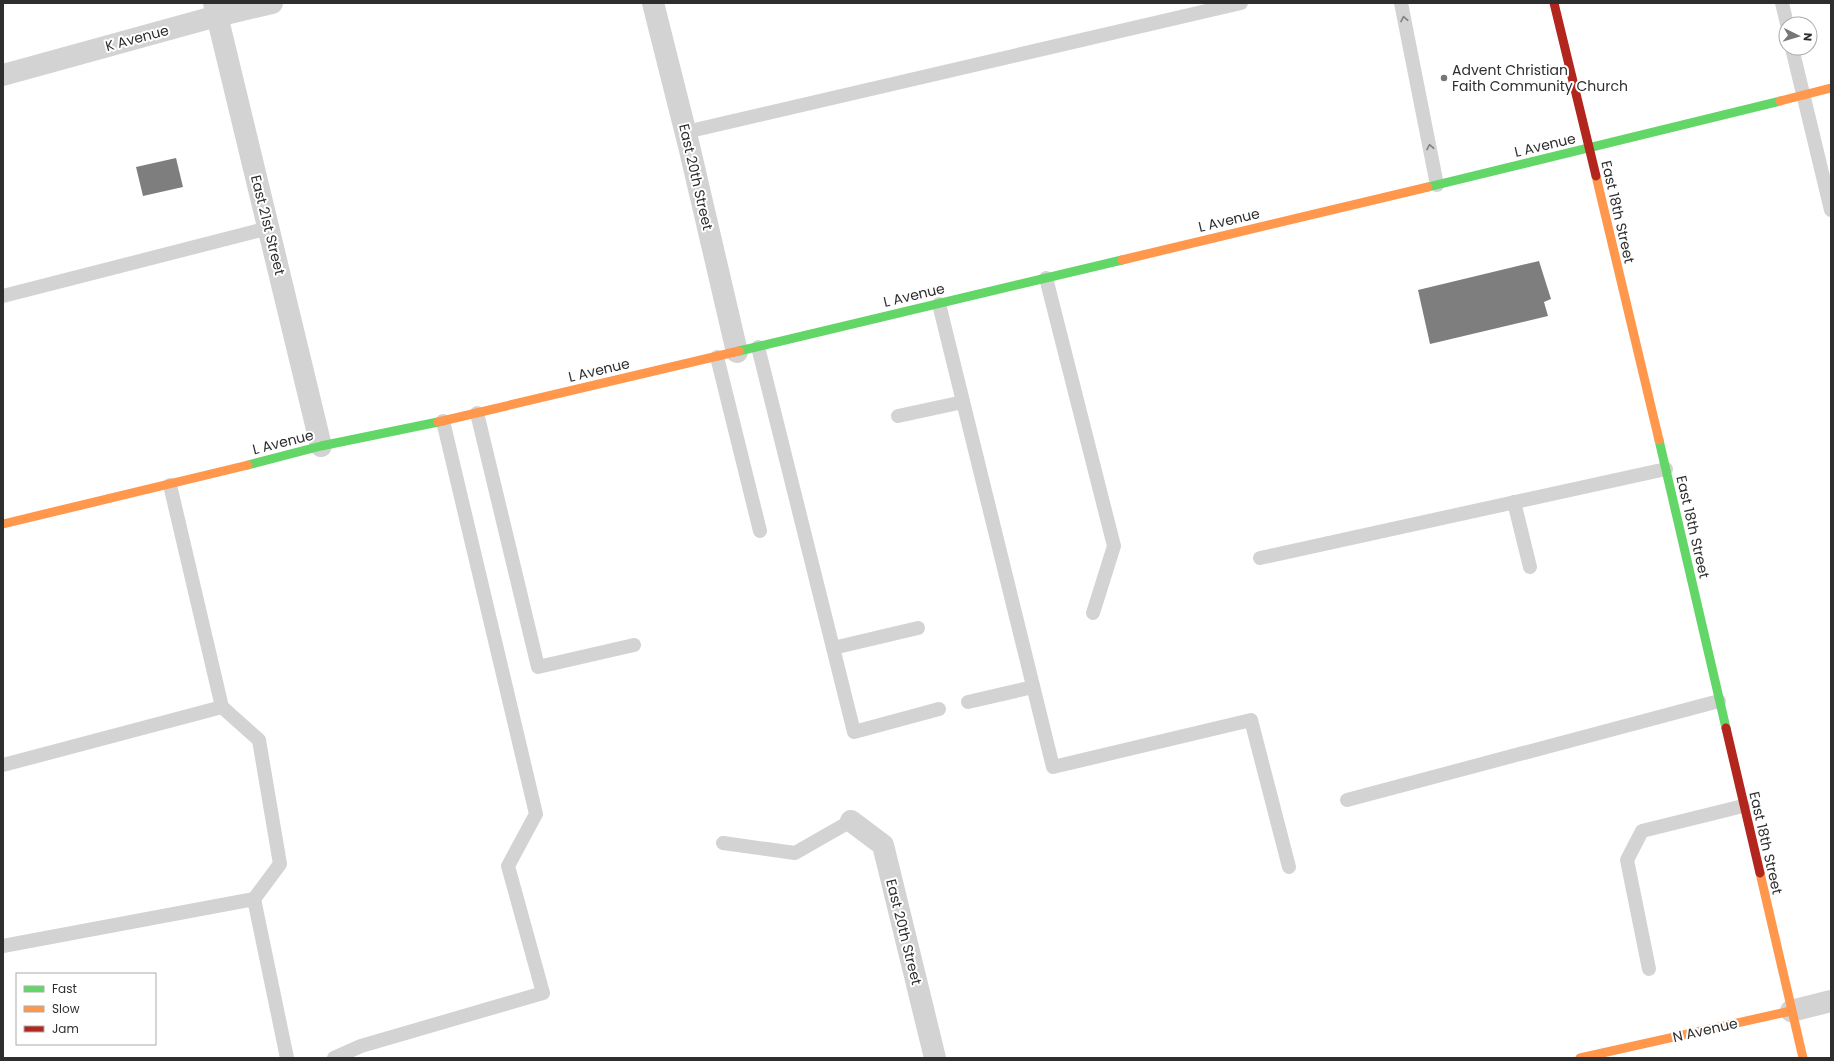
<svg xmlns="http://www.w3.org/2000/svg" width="1834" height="1061" viewBox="0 0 1834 1061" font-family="Poppins,sans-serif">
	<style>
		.building { fill: #7e7e7e }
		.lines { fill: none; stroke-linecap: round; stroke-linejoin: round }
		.lane { stroke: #d3d3d3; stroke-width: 14 }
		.street { stroke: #d3d3d3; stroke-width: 22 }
		.fast { stroke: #63d668; stroke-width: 9 }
		.slow { stroke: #ff974d; stroke-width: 9 }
		.jam { stroke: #b3261e; stroke-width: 9 }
		.oneway { stroke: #808080 }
		.poi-dot { fill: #777; stroke: #fff; stroke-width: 1.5 }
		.labels { text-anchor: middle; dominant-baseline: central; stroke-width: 4; stroke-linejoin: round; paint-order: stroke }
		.street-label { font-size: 14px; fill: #2e2e2e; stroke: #fff }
		.poi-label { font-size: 14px; fill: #2e2e2e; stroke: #fff; text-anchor: start }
	</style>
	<rect width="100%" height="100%" fill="#fff"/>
	<g class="building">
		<path d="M176 158 183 187 143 196 136 167Z"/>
		<path d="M1539 261 1551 299 1544 302 1548 316 1430 344 1418 290Z"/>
	</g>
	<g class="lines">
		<g class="lane">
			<path d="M1401 3 1437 185"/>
			<path d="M1782 3 1787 24"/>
			<path d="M1792 48 1831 210"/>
			<path d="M686 132 1241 3"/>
			<path d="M1046 278 1114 546 1093 613"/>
			<path d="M3 296 269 228"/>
			<path d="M939 304 1053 767 1251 720 1289 867"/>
			<path d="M758 347 854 732 939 709"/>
			<path d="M717 357 760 531"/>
			<path d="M477 413 538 667 634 645"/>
			<path d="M898 416 963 402"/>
			<path d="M1514 502 1530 567"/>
			<path d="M1260 558 1666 469"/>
			<path d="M833 648 918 628"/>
			<path d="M968 702 1033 687"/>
			<path d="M222 707 259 740 280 864 254 899"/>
			<path d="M3 765 222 707 170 485"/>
			<path d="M1347 800 1719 701"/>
			<path d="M723 843 795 853 851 821"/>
			<path d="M3 946 254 899 287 1058"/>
			<path d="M1649 969 1627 860 1642 831 1743 806"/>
			<path d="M334 1058 361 1046 543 993 508 866 536 814 443 421"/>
		</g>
		<g class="street">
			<path d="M214 3 321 446"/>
			<path d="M653 3 689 146 737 352"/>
			<path d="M3 75 217 16 272 3"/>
			<path d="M851 821 883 845 935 1058"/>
			<path d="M1791 1011 1831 1001"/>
		</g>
		<g class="fast">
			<path d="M1428 187 1780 101"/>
			<path d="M739 351 1122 260"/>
			<path d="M1659 440 1726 728"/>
			<path d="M248 465 321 446 438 422"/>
		</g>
		<g class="slow">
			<path d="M1780 101 1831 88"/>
			<path d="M1596 176 1659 440"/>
			<path d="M1122 260 1428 187"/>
			<path d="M438 422 739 351"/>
			<path d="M3 524 248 465"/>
			<path d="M1760 873 1803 1058"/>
			<path d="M1580 1058 1791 1011"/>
		</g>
		<g class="jam">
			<path d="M1554 3 1596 176"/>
			<path d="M1726 728 1760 873"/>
		</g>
	</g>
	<defs><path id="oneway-chevron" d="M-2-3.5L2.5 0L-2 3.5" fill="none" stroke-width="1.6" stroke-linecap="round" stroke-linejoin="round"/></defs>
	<g class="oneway">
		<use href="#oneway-chevron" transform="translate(1404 19) rotate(-101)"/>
		<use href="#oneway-chevron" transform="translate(1430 147) rotate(-101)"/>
	</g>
	<circle class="poi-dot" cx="1444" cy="78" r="4"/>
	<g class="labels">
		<g class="street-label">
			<text transform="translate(137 38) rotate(-15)">K Avenue</text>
			<text transform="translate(1545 145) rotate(-13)">L Avenue</text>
			<text transform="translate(696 177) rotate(77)">East 20th Street</text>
			<text transform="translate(1618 212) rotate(77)">East 18th Street</text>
			<text transform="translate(1229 220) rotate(-13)">L Avenue</text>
			<text transform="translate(268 225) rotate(76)">East 21st Street</text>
			<text transform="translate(914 295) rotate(-13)">L Avenue</text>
			<text transform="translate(599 370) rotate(-13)">L Avenue</text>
			<text transform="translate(283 442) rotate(-14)">L Avenue</text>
			<text transform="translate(1693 527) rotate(77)">East 18th Street</text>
			<text transform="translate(1766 843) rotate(77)">East 18th Street</text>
			<text transform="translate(904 932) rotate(76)">East 20th Street</text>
			<text transform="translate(1705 1030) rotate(-13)">N Avenue</text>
		</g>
		<g class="poi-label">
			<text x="1452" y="70">Advent Christian<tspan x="1452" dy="16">Faith Community Church</tspan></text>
		</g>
	</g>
	<rect width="1834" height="1061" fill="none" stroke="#2e2e2e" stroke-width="8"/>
	<rect x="16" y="973" width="140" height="72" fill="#ffffff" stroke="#ababab"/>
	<rect x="24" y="986" width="20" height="6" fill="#63d668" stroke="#ababab"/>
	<text x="52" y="993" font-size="12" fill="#2e2e2e">Fast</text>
	<rect x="24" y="1006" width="20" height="6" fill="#ff974d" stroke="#ababab"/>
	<text x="52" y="1013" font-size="12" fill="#2e2e2e">Slow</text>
	<rect x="24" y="1026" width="20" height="6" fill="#b3261e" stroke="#ababab"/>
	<text x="52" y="1033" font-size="12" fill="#2e2e2e">Jam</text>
	<g transform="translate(1798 36) rotate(95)"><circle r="19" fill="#ffffff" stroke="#ababab"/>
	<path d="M0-3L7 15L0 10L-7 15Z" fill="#777777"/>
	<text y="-6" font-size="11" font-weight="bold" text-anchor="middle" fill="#2e2e2e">N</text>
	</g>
</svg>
